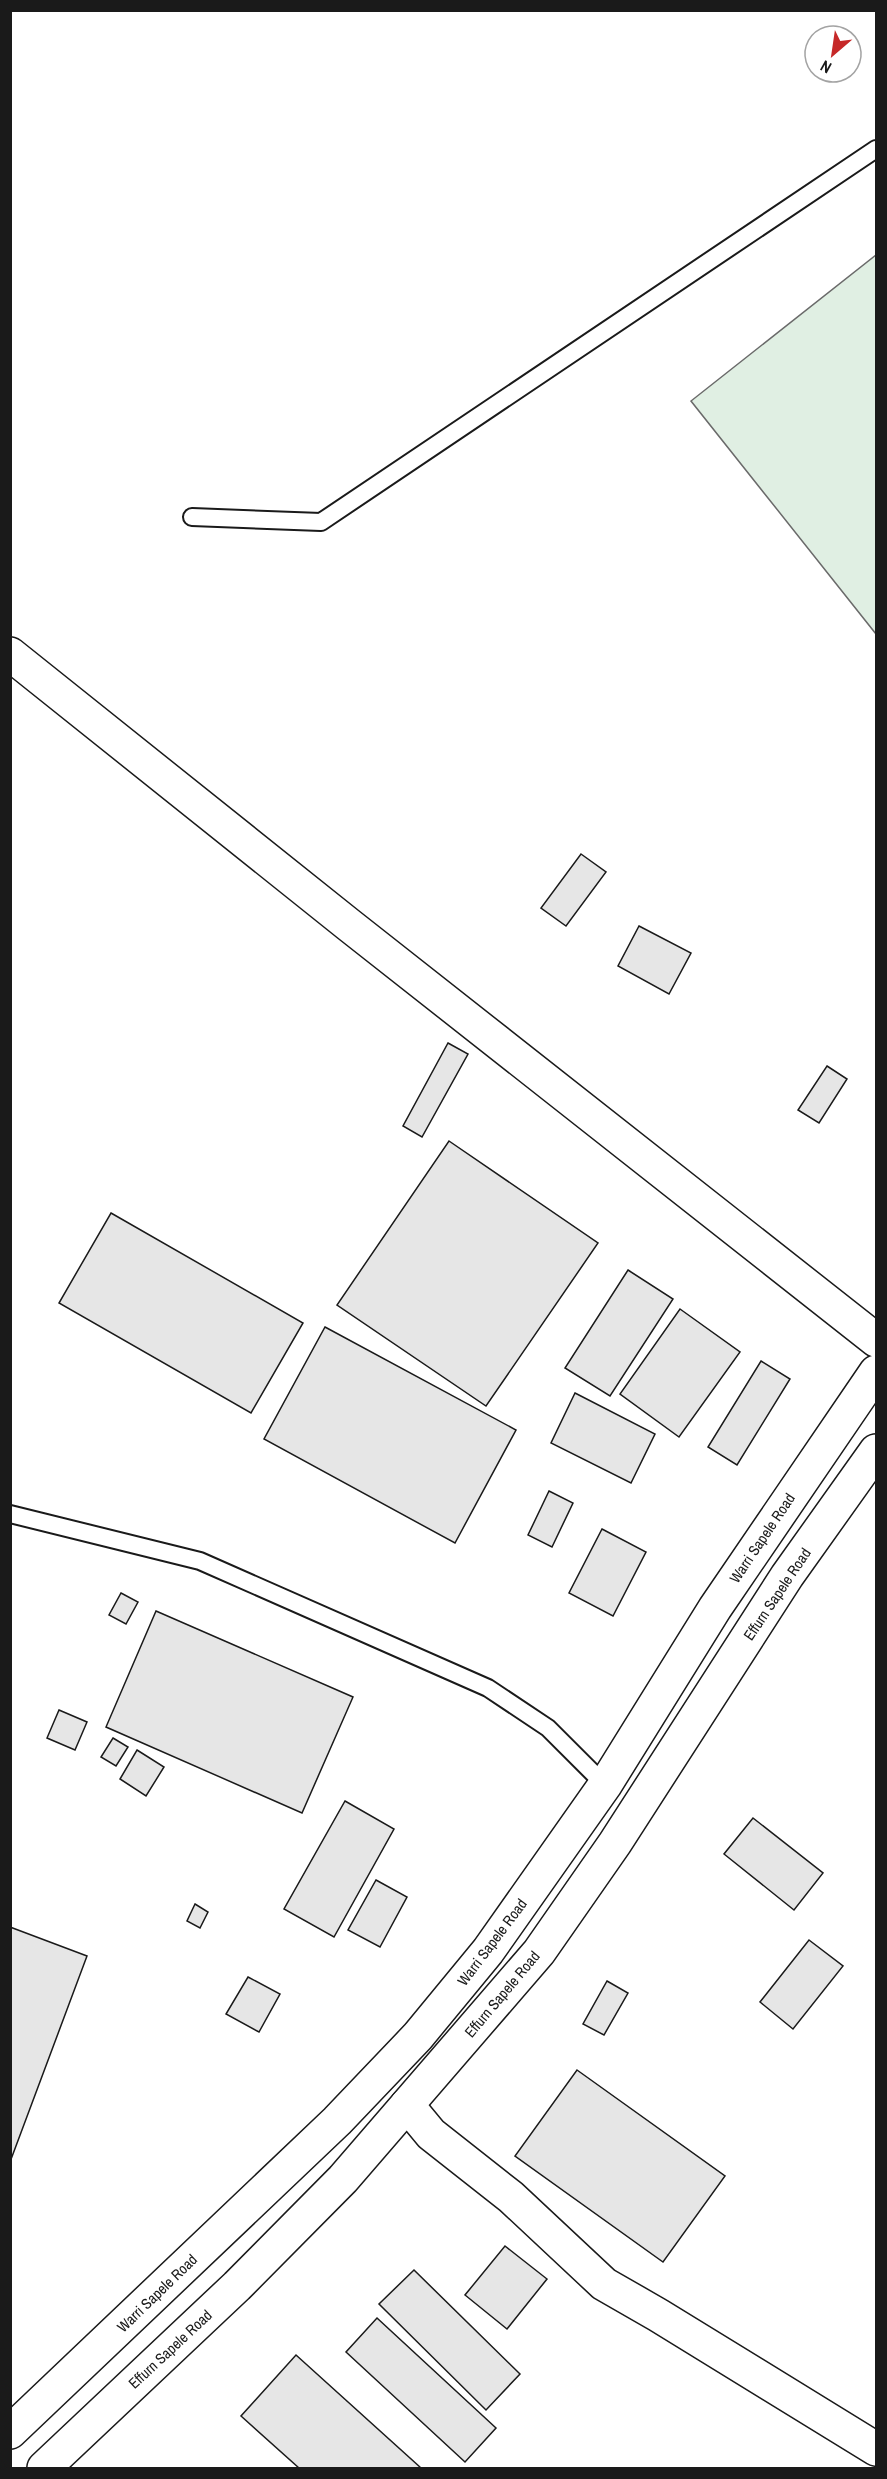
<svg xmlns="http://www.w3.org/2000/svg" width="887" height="2479" viewBox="0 0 887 2479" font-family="'Archivo Narrow',sans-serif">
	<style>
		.green { fill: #e0efe3; stroke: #6a6a6a; stroke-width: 1.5 }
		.building { fill: #e6e6e6; stroke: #1a1a1a; stroke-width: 1.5 }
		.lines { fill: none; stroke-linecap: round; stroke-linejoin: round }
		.lane-casing { stroke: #1a1a1a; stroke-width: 20 }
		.street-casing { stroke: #1a1a1a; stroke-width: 36 }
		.highway-casing { stroke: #1a1a1a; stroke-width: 36 }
		.lane { stroke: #fff; stroke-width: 16 }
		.street { stroke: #fff; stroke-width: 33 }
		.highway { stroke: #fff; stroke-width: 33 }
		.labels { text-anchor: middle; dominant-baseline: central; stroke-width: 4.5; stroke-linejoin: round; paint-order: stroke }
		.street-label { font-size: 15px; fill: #1a1a1a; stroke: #fff }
	</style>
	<rect width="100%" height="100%" fill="#fff"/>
	<path class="green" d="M876 255V634L691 401Z"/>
	<g class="building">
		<path d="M581 854 606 872 566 926 541 908Z"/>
		<path d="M639 926 691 953 669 994 618 966Z"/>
		<path d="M448 1043 468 1054 422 1137 403 1126Z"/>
		<path d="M827 1066 847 1079 819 1123 798 1110Z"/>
		<path d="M449 1141 598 1243 486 1406 337 1305Z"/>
		<path d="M111 1213 303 1323 251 1413 59 1303Z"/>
		<path d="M628 1270 673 1299 610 1396 565 1368Z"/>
		<path d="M680 1309 740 1352 679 1437 620 1394Z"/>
		<path d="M325 1327 516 1430 455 1543 264 1439Z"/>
		<path d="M761 1361 790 1379 737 1465 708 1447Z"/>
		<path d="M575 1393 655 1434 631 1483 551 1443Z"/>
		<path d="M549 1491 573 1503 552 1547 528 1535Z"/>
		<path d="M602 1529 646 1552 613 1616 569 1593Z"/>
		<path d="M121 1593 138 1602 126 1624 109 1615Z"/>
		<path d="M156 1611 353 1697 302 1813 106 1727Z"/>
		<path d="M59 1710 87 1722 75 1750 47 1738Z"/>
		<path d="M113 1738 128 1747 116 1766 101 1757Z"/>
		<path d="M137 1750 164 1767 146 1796 120 1779Z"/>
		<path d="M345 1801 394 1829 334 1937 284 1909Z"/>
		<path d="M753 1818 823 1873 794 1910 724 1854Z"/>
		<path d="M376 1880 407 1897 380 1947 348 1930Z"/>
		<path d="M195 1904 208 1912 200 1928 187 1921Z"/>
		<path d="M10 1927 87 1956 10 2162Z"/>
		<path d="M809 1940 843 1966 793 2029 760 2002Z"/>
		<path d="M248 1977 280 1994 259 2032 226 2014Z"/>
		<path d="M607 1981 628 1993 604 2035 583 2024Z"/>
		<path d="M577 2070 725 2176 663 2262 515 2156Z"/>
		<path d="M505 2246 547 2279 507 2329 465 2295Z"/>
		<path d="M414 2270 520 2374 486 2410 379 2304Z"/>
		<path d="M377 2318 496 2428 465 2462 346 2352Z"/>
		<path d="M296 2355 421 2468H299L241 2416Z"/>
	</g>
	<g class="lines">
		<defs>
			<g id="lane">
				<path d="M192 517 321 522 876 149"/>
				<path d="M10 1514 200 1561 488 1688 548 1728 605 1785"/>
			</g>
			<g id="street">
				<path d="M10 654 349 925 876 1340"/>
				<path d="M407 2105 431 2134 511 2197 604 2284 658 2315 876 2449"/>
			</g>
			<g id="highway">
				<path d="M10 2432 337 2121 418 2036 488 1951 605 1785 715 1608 876 1372"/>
				<path d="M44 2468 237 2286 343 2179 539 1952 615 1843 787 1576 876 1451"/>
			</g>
		</defs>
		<use href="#lane" class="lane-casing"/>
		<use href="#street" class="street-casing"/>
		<use href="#highway" class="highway-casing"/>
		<use href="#lane" class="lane"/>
		<use href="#street" class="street"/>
		<use href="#highway" class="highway"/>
	</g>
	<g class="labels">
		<g class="street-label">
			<text transform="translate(762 1538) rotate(-56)">Warri Sapele Road</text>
			<text transform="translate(777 1594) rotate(-56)">Effurn Sapele Road</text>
			<text transform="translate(492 1942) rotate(-53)">Warri Sapele Road</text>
			<text transform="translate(502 1994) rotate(-50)">Effurn Sapele Road</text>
			<text transform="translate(157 2293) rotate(-44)">Warri Sapele Road</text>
			<text transform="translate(170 2349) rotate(-43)">Effurn Sapele Road</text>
		</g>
	</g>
	<rect width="887" height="2479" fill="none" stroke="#1a1a1a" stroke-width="24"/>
	<g transform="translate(833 54) rotate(209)"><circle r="28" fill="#ffffff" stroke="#a3a3a3" stroke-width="1.5"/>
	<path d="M0-4.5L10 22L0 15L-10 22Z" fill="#c62828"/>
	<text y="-9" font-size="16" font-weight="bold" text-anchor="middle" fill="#1a1a1a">N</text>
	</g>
</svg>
